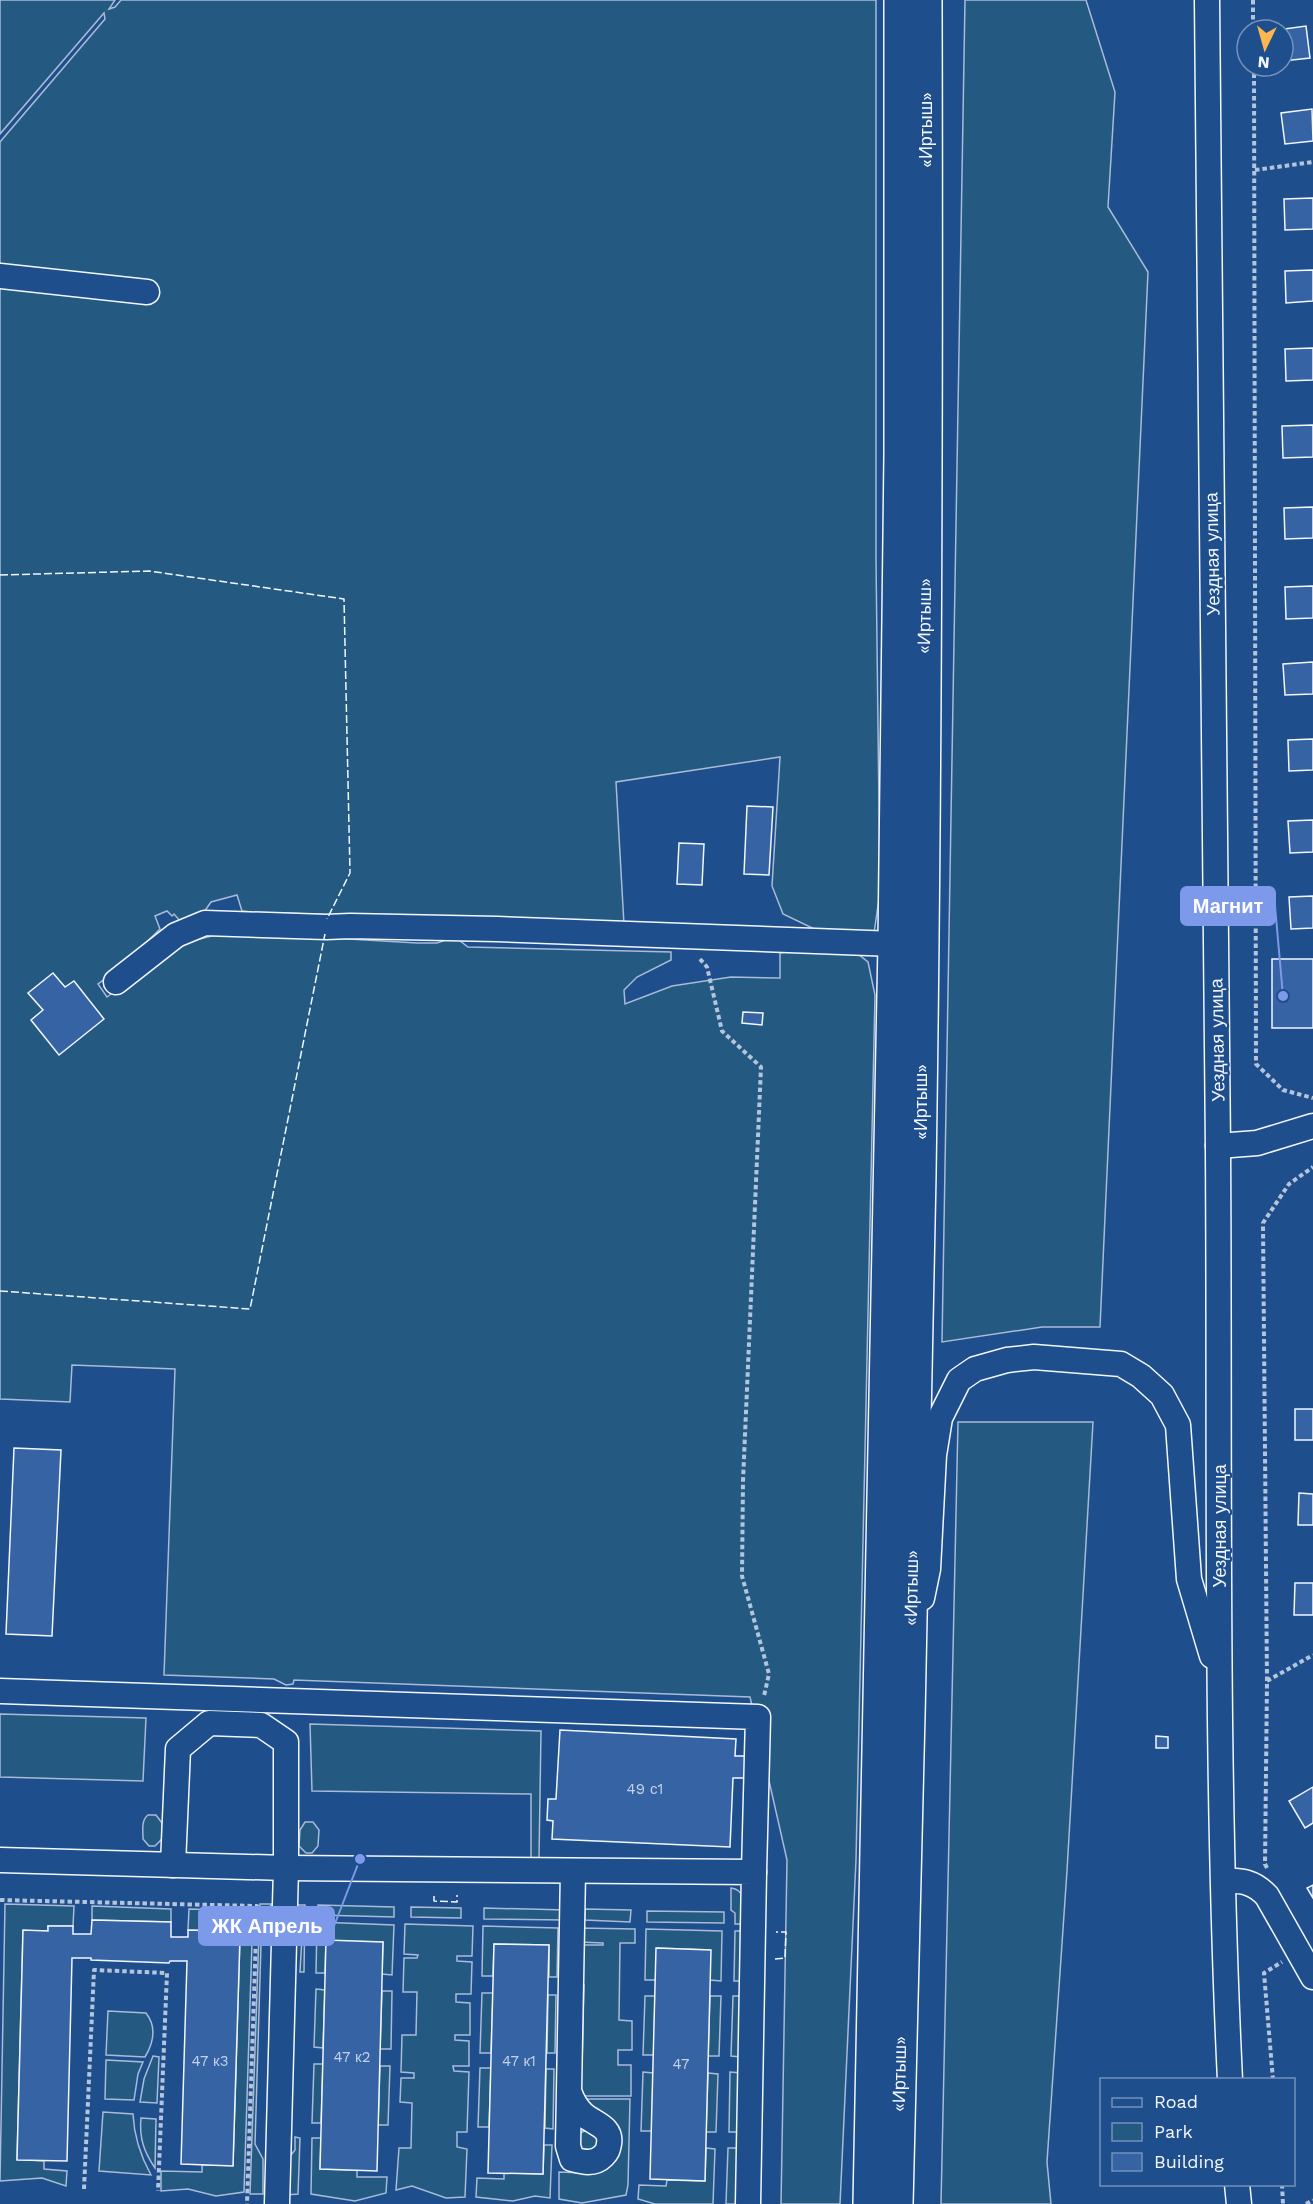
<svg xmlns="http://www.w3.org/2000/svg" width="1313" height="2204" viewBox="0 0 1313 2204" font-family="'Work Sans',sans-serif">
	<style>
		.green { fill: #245a82; stroke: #a8bbd7; stroke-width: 1.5 }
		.building { fill: #3563a3; stroke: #f2f6ff; stroke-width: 1.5 }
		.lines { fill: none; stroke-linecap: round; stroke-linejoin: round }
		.minor-casing { stroke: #f2f6ff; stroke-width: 27 }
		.highway-casing { stroke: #f2f6ff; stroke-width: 36 }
		.path { stroke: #b3c4dc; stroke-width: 4; stroke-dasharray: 4.5 3; stroke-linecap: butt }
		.minor { stroke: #1f4e8c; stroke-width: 24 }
		.highway { stroke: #1f4e8c; stroke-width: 33 }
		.fence { stroke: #f2f6ff; stroke-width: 1.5; stroke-dasharray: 8 3; stroke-linecap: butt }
		.labels { text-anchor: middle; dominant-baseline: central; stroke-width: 4.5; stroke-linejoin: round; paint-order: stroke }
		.number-label { font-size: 15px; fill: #c3d1e8 }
		.street-label { font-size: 18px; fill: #f2f6ff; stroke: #1f4e8c }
		.leader { fill: none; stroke: #7d9aea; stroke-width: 2 }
		.callout-dot { fill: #7d9aea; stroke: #1f4e8c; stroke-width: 2 }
		.callout { fill: #7d9aea; stroke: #7d9aea; stroke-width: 2 }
		.callout-label { font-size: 20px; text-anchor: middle; font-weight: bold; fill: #fff }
	</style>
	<rect width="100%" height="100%" fill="#1f4e8c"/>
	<g class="green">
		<path d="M0 0H115L109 9 115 7 121 0H876V560L880 892 873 940 831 937 783 914 772 886 780 757 616 782 624 925 282 913 277 917 255 916 251 912 242 911 237 895 211 902 202 915 180 921 174 914 172 916 167 911 155 916 160 929 119 969 98 984 107 997 162 956 192 941 227 932 417 943H437L455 937 468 947 671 952V960L637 977 624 990 625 1004 672 986 731 977 780 978V953L806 949 853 950 868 962 875 995 856 1860 840 2204H781L787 1860 750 1697 294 1680 293 1684 286 1685 274 1679 164 1675 175 1369 72 1365 70 1402 0 1399V142L105 19 104 13 0 134Z"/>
		<path d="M965 0H1086L1115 92 1108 207 1148 272 1100 1327H1042L942 1342Z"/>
		<path d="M958 1422H1093L1067 1871 1047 2162 1051 2204H941Z"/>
		<path d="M0 1714 146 1718 143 1781 0 1777Z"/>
		<path d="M310 1724 541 1731 539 1858H531V1794L312 1791Z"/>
		<path d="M148 1815H156L162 1823V1839L155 1846H149L143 1839C143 1831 141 1820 148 1815Z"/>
		<path d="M305 1822H313L319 1830 318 1846 312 1853H306L299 1846 300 1830Z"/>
		<path d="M731 1888C748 1890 744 1910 745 1924H735V1913L731 1910Z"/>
		<path d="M5 1904 74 1906 73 1926H48V1931H23L17 2159 44 2161V2169L67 2171 66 2186 42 2178 0 2181Z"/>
		<path d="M260 1904H273L262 1912 255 2144 263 2159V2194H250Z"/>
		<path d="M295 1905H305L304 1972H300L303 1918Z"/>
		<path d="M318 1905 394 1907V1917L318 1915Z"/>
		<path d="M92 1906 171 1909V1922L92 1920Z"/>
		<path d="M411 1907 461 1908V1918L411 1917Z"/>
		<path d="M484 1908 566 1910 565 1920 484 1919Z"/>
		<path d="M189 1909 253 1911 244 2192 216 2196 188 2189 161 2191V2171L202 2172V2165H233L240 1937 218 1936 217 1931 188 1930Z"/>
		<path d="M585 1909 631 1910 630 1922 585 1920Z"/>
		<path d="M647 1911 724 1912V1923L647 1922Z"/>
		<path d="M317 1922 394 1925 392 1975 382 1974 383 1942 326 1941 325 1973H316Z"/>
		<path d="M405 1924 473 1926 472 1956H457V1961L472 1962 471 1994H456V2002L470 2003V2035H455V2040L469 2041V2066H453L454 2071 469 2072 467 2132H457V2147L467 2149 465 2197 446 2198 412 2186 396 2190 399 2148H411L412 2103 400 2102 401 2078H414V2073L401 2072 402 2035H416L417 1992H403L404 1958H417L418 1955 404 1954Z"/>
		<path d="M483 1926 558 1928 557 1977H549V1945L494 1944 493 1976H482Z"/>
		<path d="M579 1928 635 1929V1943H620L619 2020 632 2021V2050H618V2065H631V2096H580L578 2066 582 2065 584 1985 578 1984 579 1945H603V1943L579 1942Z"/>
		<path d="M646 1929 722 1931 721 1981 710 1980V1950L657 1948 656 1980H645Z"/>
		<path d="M735 1931H745L744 1981H734Z"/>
		<path d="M316 1989 325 1990 323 2048 314 2047Z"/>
		<path d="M382 1991H392L391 2049H380Z"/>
		<path d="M482 1993H493L491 2053H480Z"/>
		<path d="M548 1995H556L555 2053H547Z"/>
		<path d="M645 1996H655L654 2055H643Z"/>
		<path d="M710 1996H721L719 2056H708Z"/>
		<path d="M733 1996H743L741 2057 731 2056Z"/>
		<path d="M108 2011 146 2013C157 2027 154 2042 145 2057L106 2055Z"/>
		<path d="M153 2056 159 2057 157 2103 140 2102 144 2079Z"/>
		<path d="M106 2060 143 2062 138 2074 134 2100 105 2099Z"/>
		<path d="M314 2064H323L321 2123H312Z"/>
		<path d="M380 2066H390L388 2125H378Z"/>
		<path d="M480 2068H491L489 2127H478Z"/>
		<path d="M546 2069H554L553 2129 545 2128Z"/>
		<path d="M643 2072 653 2073 652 2131H641Z"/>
		<path d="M730 2072 742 2073 740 2132H729Z"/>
		<path d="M708 2073 718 2074 716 2132H706Z"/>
		<path d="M581 2099H630L628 2185 626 2195 582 2203 559 2199V2172L585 2173 609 2165Z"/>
		<path d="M103 2112 133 2114C134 2137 140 2155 151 2175L99 2171Z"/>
		<path d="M141 2118 156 2119 155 2168C144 2152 139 2138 141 2118Z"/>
		<path d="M588 2130 594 2132 599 2144 590 2153 578 2149 577 2137 582 2132Z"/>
		<path d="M295 2137 300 2138 298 2194 286 2195 287 2160 295 2150Z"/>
		<path d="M312 2138H321L320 2169 357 2170V2177H387L386 2193 355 2201 311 2194Z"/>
		<path d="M544 2145H552L550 2198 535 2196 513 2201 476 2197 477 2178 504 2179V2173L543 2174Z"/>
		<path d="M706 2148 715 2149 713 2204H655L638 2199 639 2185 666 2186 667 2180 705 2181Z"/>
		<path d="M728 2148H740L738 2204H726Z"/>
	</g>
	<g class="building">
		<path d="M1306 26 1310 58 1283 61V30H1277Z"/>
		<path d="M1312 109 1313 141 1285 144 1281 113Z"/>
		<path d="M1313 198V229L1285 230 1284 199Z"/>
		<path d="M1313 270V301L1286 303 1285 271Z"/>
		<path d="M1313 348V380L1286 381 1285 349Z"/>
		<path d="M1313 425V457L1283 458 1282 426Z"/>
		<path d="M1313 507V538L1285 539 1284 508Z"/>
		<path d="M1313 586V618L1286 619 1285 587Z"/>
		<path d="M1313 662V694L1285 695 1283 664Z"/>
		<path d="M1313 739V770L1289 771 1288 740Z"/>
		<path d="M747 806 773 807 769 875 744 874Z"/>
		<path d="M1313 820V852L1290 853 1288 821Z"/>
		<path d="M679 843 704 844 702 885 677 884Z"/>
		<path d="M1313 896V928L1291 929 1289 897Z"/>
		<rect x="1272" y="959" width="41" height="69"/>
		<path d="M53 973 65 987 74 981 104 1019 59 1055 31 1020 43 1010 28 993Z"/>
		<path d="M743 1012 763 1013 762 1025 742 1023Z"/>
		<rect x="1295" y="1409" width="18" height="31"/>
		<path d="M14 1448 61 1450 52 1636 6 1634Z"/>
		<path d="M1299 1493 1313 1494V1525H1298Z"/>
		<path d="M1295 1583H1313V1615H1294Z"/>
		<path d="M560 1730 736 1739 735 1756H748L747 1778H733L730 1847 552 1839 553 1821 547 1820 548 1799H556Z"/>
		<path d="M1156 1736 1168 1737V1748H1156Z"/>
		<path d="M1313 1787V1823L1305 1828 1289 1801Z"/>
		<path d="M1313 1885V1898L1307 1888Z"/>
		<path d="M92 1920 171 1922V1937H188V1930L218 1931V1936L240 1937 233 2166 181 2164 187 1961H170L169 1963 91 1960V1958H72L67 2161 17 2160 23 1930 48 1931V1926H73V1934H91Z"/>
		<path d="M326 1940 383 1942 377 2171 320 2169Z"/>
		<path d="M494 1944 549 1945 543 2174 488 2173Z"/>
		<path d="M656 1948 711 1950 705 2181 650 2179Z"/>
	</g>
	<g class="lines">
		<defs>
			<g id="minor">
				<path d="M1207 0C1211 383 1216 766 1218 1150 1220 1459 1215 1770 1230 2080"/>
				<path d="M0 276 147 292"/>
				<path d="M116 982 176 935 205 923 326 927 350 926 497 929 895 944"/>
				<path d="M1218 1146 1257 1143 1313 1126"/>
				<path d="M922 1598 928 1569 934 1455 940 1418 959 1380 975 1369 1007 1360 1034 1357 1121 1364 1141 1376 1162 1395 1178 1425 1189 1579 1212 1656"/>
				<path d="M0 1691 758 1717 754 1872"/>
				<path d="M0 1860 286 1868 754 1872 748 2204"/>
				<path d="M173 1865 178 1749 209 1723 261 1725 286 1742V1868L277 2204"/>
				<path d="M1224 1881C1242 1880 1254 1882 1267 1896L1313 1977"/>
				<path d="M569 2091C572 2100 577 2109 584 2115 595 2124 612 2127 609 2144 608 2150 607 2152 603 2156 594 2165 583 2162 572 2159L568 2146 573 1871"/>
				<path d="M1237 2184 1239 2204"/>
			</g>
			<g id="highway">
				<path d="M870 2204 895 944 901 455V0"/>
				<path d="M896 2204C904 1861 914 1517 919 1174 925 783 926 391 925 0"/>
			</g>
		</defs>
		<use href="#minor" class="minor-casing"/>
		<use href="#highway" class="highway-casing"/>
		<g class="path">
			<path d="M1253 0V30"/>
			<path d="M1254 66 1256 1064 1283 1090 1313 1098"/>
			<path d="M1255 170 1313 162"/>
			<path d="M700 959 707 967 722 1031 761 1067 743 1481 742 1576 769 1674 764 1696"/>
			<path d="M1267 1681 1263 1223 1289 1184 1313 1167"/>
			<path d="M1267 1868 1265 1864 1267 1681 1313 1655"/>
			<path d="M0 1900 257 1906 247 2204"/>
			<path d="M1273 2080 1264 1973 1282 1962"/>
			<path d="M1282 2184 1283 2204"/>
			<path d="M84 2189 94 1970 167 1973 158 2191"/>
			<path d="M1306 2204 1313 2200"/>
		</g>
		<use href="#minor" class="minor"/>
		<use href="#highway" class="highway"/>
		<g class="fence">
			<path d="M0 575 149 571 344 599 350 873 327 919"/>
			<path d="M0 1291 250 1309 325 934"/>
			<path d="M434 1896V1901L457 1902V1895"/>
			<path d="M775 1959 785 1958 786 1932H776"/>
		</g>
	</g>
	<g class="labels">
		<g class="number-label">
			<text x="645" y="1789">49 с1</text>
			<text x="352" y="2057">47 к2</text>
			<text x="210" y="2061">47 к3</text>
			<text x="519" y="2061">47 к1</text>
			<text x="681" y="2064">47</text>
		</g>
		<g class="street-label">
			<text transform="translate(925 130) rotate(-90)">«Иртыш»</text>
			<text transform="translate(1212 554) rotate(-91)">Уездная улица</text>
			<text transform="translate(924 616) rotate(-89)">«Иртыш»</text>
			<text transform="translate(1217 1040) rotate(-91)">Уездная улица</text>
			<text transform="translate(920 1102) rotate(-90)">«Иртыш»</text>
			<text transform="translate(1219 1526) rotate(-90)">Уездная улица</text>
			<text transform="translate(911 1588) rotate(-89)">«Иртыш»</text>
			<text transform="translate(899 2074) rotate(-89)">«Иртыш»</text>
		</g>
	</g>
	<path class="leader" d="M1283 996L1275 906M360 1859L334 1926"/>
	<g class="callout-dot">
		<circle cx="1283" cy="996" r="6"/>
		<circle cx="360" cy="1859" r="6"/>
	</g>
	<g class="callout">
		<rect x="1181" y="887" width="94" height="38" rx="6"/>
		<rect x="199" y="1907" width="135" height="38" rx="6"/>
	</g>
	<g class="callout-label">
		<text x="1228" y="913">Магнит</text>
		<text x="267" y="1933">ЖК Апрель</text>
	</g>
	<rect x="1100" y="2078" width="195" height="108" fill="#1f4e8c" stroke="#7391ba" stroke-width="1.5"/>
	<rect x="1112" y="2098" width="30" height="9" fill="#1f4e8c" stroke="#7391ba" stroke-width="1.5"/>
	<text x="1154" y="2108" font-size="18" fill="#f2f6ff">Road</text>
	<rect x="1112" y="2123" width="30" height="18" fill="#245a82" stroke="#7391ba" stroke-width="1.5"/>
	<text x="1154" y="2138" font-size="18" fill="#f2f6ff">Park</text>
	<rect x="1112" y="2153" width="30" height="18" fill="#3563a3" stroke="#7391ba" stroke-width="1.5"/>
	<text x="1154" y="2168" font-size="18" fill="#f2f6ff">Building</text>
	<g transform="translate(1265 48) rotate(185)"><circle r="28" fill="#1f4e8c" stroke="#7391ba" stroke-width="1.5"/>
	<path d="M0-4.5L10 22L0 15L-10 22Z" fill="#ffb74d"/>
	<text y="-9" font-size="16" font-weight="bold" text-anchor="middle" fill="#f2f6ff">N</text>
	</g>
</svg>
